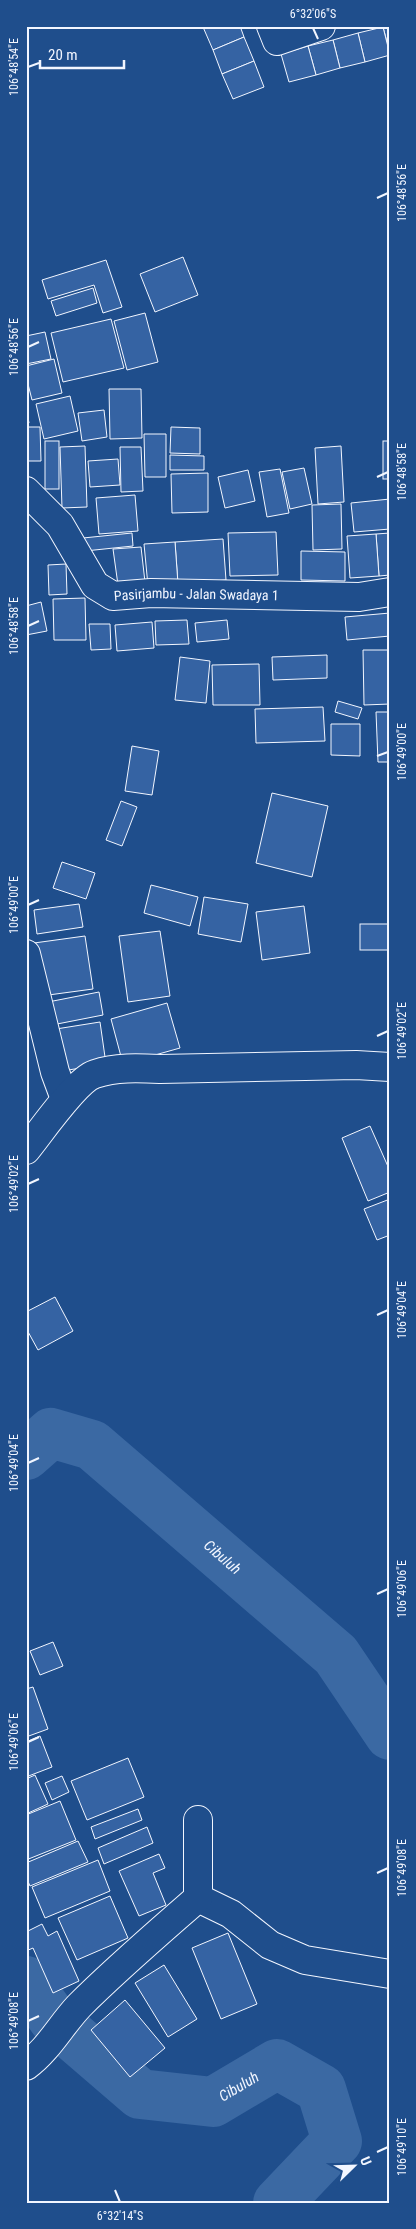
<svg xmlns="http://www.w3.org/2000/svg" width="416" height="2229" viewBox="0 0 416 2229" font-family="'Roboto Condensed',sans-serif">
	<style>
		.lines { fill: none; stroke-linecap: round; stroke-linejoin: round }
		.river { stroke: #3b69a3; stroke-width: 50 }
		.building { fill: #3563a3; stroke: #f2f6ff }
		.minor-casing { stroke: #f2f6ff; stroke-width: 30 }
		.minor { stroke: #1f4e8c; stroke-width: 28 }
		.ticks { fill: none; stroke: #f2f6ff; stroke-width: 2 }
		.labels { text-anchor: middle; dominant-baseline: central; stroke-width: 4; stroke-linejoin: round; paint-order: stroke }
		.street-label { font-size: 14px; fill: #f2f6ff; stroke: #1f4e8c }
		.water-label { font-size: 15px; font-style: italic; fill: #f2f6ff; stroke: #1f4e8c }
		.neatline { fill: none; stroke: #f2f6ff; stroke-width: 2 }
		.ticks-label { font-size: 12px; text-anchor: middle; fill: #f2f6ff }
	</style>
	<rect width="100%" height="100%" fill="#1f4e8c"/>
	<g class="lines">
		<g class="river">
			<path id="s1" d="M26 1455 51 1433 92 1445 336 1655 390 1735"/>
			<path id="s2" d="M26 1981 54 2020 140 2094 213 2102 277 2064 321 2089 337 2141 278 2203"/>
		</g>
	</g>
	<g class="building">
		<path d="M240 26 244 37 213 50 203 27Z"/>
		<path d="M390 26V53L383 27Z"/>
		<path d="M383 27 390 55 365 62 358 33Z"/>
		<path d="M358 33 365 62 340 68 333 40Z"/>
		<path d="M244 37 254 61 222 74 213 50Z"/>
		<path d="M333 40 340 68 316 75 308 46Z"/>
		<path d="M308 46 316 75 289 82 281 54Z"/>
		<path d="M254 61 264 87 233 99 222 74Z"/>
		<path d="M183 257 198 295 155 312 140 274Z"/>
		<path d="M106 260 122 307 103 313 94 285 48 299 42 280Z"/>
		<path d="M93 288 97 303 56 316 51 301Z"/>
		<path d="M145 313 158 362 127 370 114 321Z"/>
		<path d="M111 319 124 368 63 382 51 333Z"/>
		<path d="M45 332 51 359 26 364V336Z"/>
		<path d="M54 359 62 393 32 400 26 376V366Z"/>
		<path d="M109 389H141L142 438 110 439Z"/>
		<path d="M70 396 78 431 44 439 36 404Z"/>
		<path d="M26 407 29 423H26Z"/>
		<path d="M104 410 107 437 82 441 78 413Z"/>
		<path d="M26 427H40L41 461H26Z"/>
		<path d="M171 427 200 428V454L170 453Z"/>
		<path d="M144 434H166V477H145Z"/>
		<rect x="45" y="441" width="14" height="48"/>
		<rect x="383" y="441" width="7" height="38"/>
		<path d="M85 446 87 507 62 508 60 447Z"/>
		<path d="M341 446 344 502 318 504 315 448Z"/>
		<path d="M120 447H141L143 491 121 492Z"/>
		<path d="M170 455 204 456V470H170Z"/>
		<path d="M118 459 120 485 90 487 88 461Z"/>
		<path d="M304 468 312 504 290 509 282 472Z"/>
		<path d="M280 469 289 513 267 517 259 472Z"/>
		<path d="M248 470 255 501 225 508 218 477Z"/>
		<path d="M208 473V512L172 513 171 474Z"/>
		<path d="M135 495 138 531 99 534 96 498Z"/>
		<path d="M390 499V529L354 532 351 503Z"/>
		<path d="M341 504 342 549 313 550 312 505Z"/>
		<path d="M276 532 278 575 230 576 228 533Z"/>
		<path d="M132 533 133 546 85 551 83 538Z"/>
		<path d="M390 533V575L379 576 376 534Z"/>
		<path d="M376 534 379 576 350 578 347 536Z"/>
		<path d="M223 539 226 580 178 584 175 542Z"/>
		<path d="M175 542 178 584 148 586 144 544Z"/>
		<path d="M141 547 145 582 118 585 113 549Z"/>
		<path d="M301 551 345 552V581L301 580Z"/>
		<path d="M66 564 67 594 49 595 48 565Z"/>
		<path d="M85 598 86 640H54L53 599Z"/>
		<path d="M41 602 47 631 26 635V606Z"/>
		<path d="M390 613V636L347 640 345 617Z"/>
		<path d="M187 620 189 644 156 645 155 621Z"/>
		<path d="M227 620 229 639 197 642 195 623Z"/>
		<path d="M152 622 154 648 117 651 115 625Z"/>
		<path d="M89 624H110L111 649 91 650Z"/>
		<path d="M363 650H390V704L364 705Z"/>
		<path d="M327 655V678L273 680 272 657Z"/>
		<path d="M180 657 210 661 206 703 175 700Z"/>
		<path d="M259 664 260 705H213L212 665Z"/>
		<path d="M338 701 362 708 358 719 335 712Z"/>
		<path d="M323 707 325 741 256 743 255 709Z"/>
		<path d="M376 712H390V762H378Z"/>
		<path d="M331 724H360V756L331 755Z"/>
		<path d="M132 746 159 751 152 795 125 791Z"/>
		<path d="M272 793 328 806 312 877 256 863Z"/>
		<path d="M121 801 137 807 122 846 106 840Z"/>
		<path d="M62 862 95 873 86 899 53 888Z"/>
		<path d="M151 885 198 897 190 926 144 913Z"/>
		<path d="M204 897 248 904 241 942 198 934Z"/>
		<path d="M79 904 83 927 37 934 34 910Z"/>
		<path d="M304 906 310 953 262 960 256 912Z"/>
		<rect x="360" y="924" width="28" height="26"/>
		<path d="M160 931 170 996 128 1002 119 936Z"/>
		<path d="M85 936 93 989 41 996 34 943Z"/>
		<path d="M99 992 103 1015 52 1025 48 1002Z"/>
		<path d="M167 1003 180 1048 123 1064 111 1019Z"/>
		<path d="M100 1022 106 1064 62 1071 56 1029Z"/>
		<path d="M370 1126 390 1171V1192L368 1201 342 1138Z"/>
		<path d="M390 1199V1235L377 1240 364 1209Z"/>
		<path d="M55 1297 73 1331 38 1350 26 1328V1312Z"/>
		<path d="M53 1642 63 1666 40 1675 30 1651Z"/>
		<path d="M33 1687 48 1729 26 1737V1689Z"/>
		<path d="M40 1736 52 1767 26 1777V1742Z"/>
		<path d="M128 1758 144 1797 87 1820 71 1781Z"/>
		<path d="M35 1775 48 1804 26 1814V1779Z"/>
		<path d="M62 1776 69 1792 52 1800 45 1783Z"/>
		<path d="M60 1801 76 1840 26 1860V1815Z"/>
		<path d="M138 1809 142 1820 95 1839 91 1827Z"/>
		<path d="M147 1827 153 1843 104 1864 98 1848Z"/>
		<path d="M78 1841 88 1862 30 1886 26 1877V1863Z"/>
		<path d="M159 1854 165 1868 153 1873 166 1905 139 1916 119 1871Z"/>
		<path d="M98 1860 110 1891 45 1918 32 1887Z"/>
		<path d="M110 1896 128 1938 77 1960 58 1918Z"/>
		<path d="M42 1924 48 1936 57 1931 79 1981 53 1993 33 1948 26 1951V1932Z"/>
		<path d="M228 1933 257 2004 221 2019 192 1948Z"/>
		<path d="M164 1965 197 2019 168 2037 135 1983Z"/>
		<path d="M125 2000 165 2048 130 2077 91 2030Z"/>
	</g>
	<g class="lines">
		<defs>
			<g id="minor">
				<path d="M271 26 277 41 321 26"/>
				<path id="s3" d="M26 491 60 525 95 585 113 596 151 593 359 597 390 592"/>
				<path d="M26 954 55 1072 65 1099"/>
				<path d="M26 1150C40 1133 76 1080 95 1074 116 1067 138 1068 160 1069L356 1065 390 1067"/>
				<path d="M198 1898 231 1914 270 1945 305 1960 390 1974"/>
				<path d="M26 2066C48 2050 61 2025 79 2006 117 1968 157 1934 198 1898V1820"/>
			</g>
		</defs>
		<use href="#minor" class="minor-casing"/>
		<use href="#minor" class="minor"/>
	</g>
	<path class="ticks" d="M313 28 318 39M28 67 39 63M377 198 388 193M28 347 39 342M377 477 388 472M28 626 39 621M377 756 388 752M28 905 39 900M377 1036 388 1031M28 1184 39 1179M377 1315 388 1310M28 1463 39 1458M377 1594 388 1589M28 1742 39 1737M377 1873 388 1868M28 2021 39 2016M377 2152 388 2147M115 2190 120 2202"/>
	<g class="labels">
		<g class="street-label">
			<text stroke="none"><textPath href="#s3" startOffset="222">Pasirjambu - Jalan Swadaya 1</textPath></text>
		</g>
		<g class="water-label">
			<text stroke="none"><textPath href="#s1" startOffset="248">Cibuluh</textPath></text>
			<text stroke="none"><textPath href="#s2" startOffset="265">Cibuluh</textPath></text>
		</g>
	</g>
	<rect width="416" height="2229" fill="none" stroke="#1f4e8c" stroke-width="55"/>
	<g transform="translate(354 2166) rotate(67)" stroke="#1f4e8c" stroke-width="4" paint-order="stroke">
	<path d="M0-4L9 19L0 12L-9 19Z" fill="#f2f6ff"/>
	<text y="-8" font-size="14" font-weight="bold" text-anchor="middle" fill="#f2f6ff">U</text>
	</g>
	<path d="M40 60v8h84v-8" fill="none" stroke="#f2f6ff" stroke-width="2.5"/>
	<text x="48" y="60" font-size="15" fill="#f2f6ff" stroke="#1f4e8c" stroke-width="4" paint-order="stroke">20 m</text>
	<rect x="28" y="28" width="360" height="2174" class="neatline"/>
	<g class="ticks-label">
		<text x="313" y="18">6°32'06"S</text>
		<text transform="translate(14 67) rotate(-90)" y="4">106°48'54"E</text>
		<text transform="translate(402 193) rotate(-90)" y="4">106°48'56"E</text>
		<text transform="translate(14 347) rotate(-90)" y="4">106°48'56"E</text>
		<text transform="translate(402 472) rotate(-90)" y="4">106°48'58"E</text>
		<text transform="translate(14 626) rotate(-90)" y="4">106°48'58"E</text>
		<text transform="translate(402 752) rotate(-90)" y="4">106°49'00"E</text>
		<text transform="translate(14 905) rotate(-90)" y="4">106°49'00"E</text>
		<text transform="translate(402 1031) rotate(-90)" y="4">106°49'02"E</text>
		<text transform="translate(14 1184) rotate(-90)" y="4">106°49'02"E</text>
		<text transform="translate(402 1310) rotate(-90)" y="4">106°49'04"E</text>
		<text transform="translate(14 1463) rotate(-90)" y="4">106°49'04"E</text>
		<text transform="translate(402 1589) rotate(-90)" y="4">106°49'06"E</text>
		<text transform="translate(14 1742) rotate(-90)" y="4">106°49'06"E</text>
		<text transform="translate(402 1868) rotate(-90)" y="4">106°49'08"E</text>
		<text transform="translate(14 2021) rotate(-90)" y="4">106°49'08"E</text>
		<text transform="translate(402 2147) rotate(-90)" y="4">106°49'10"E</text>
		<text x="120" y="2220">6°32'14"S</text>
	</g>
</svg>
